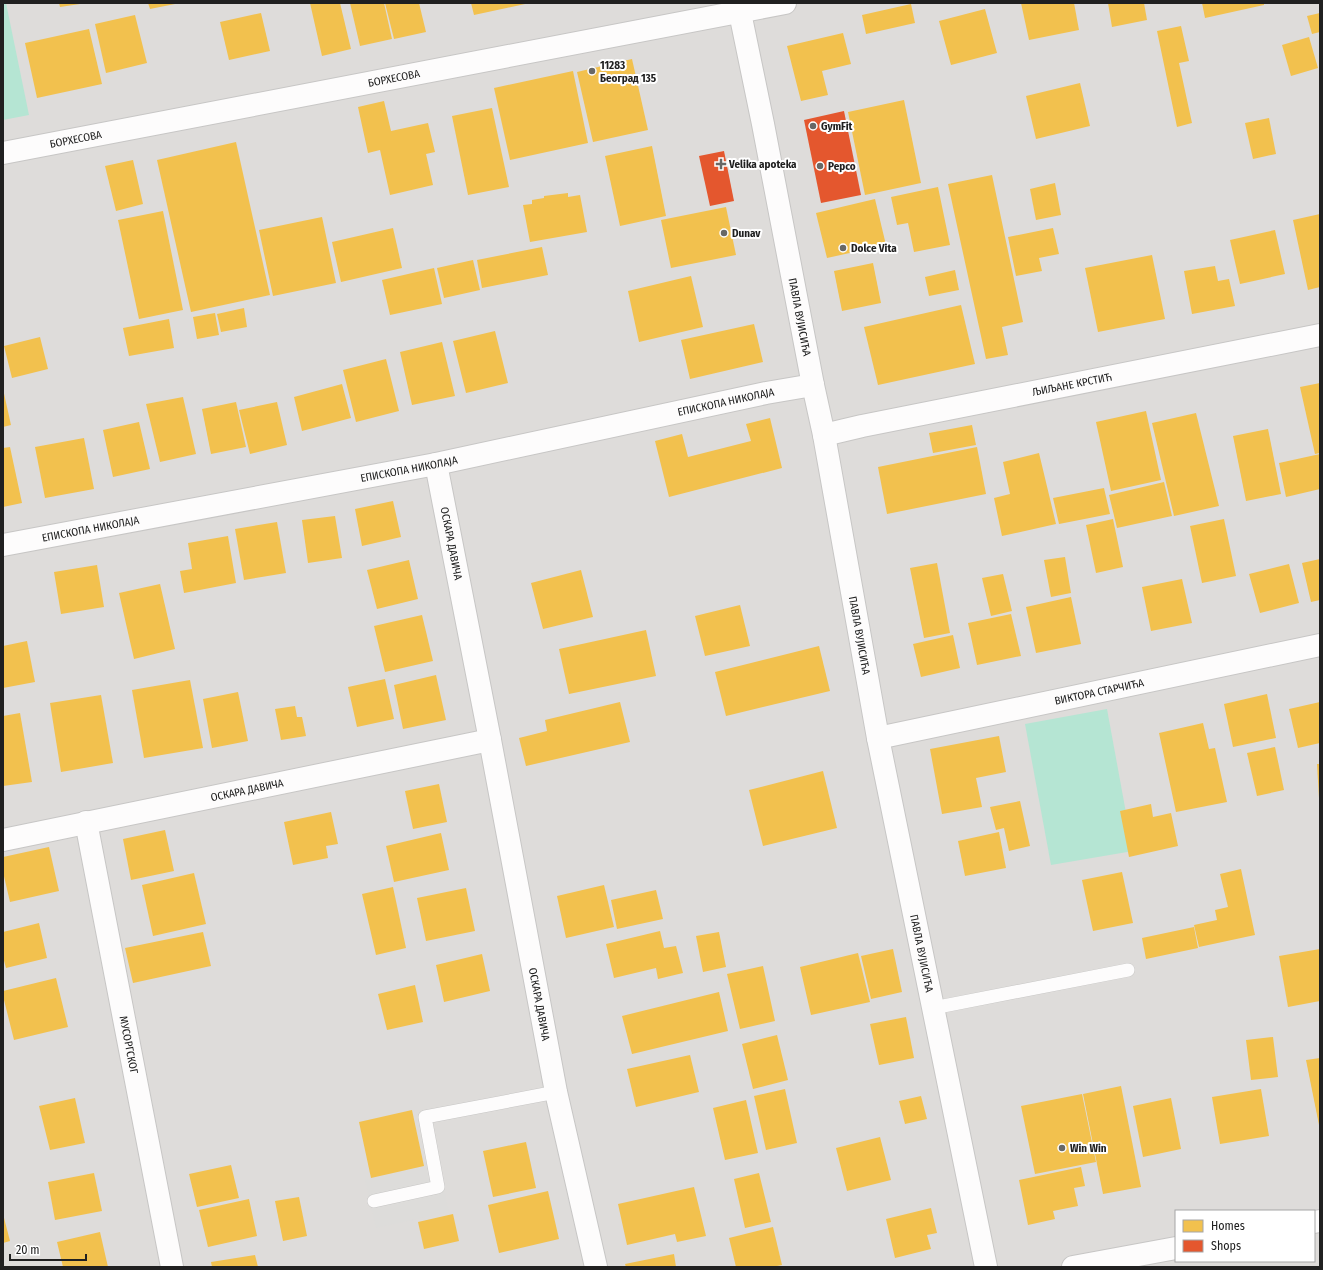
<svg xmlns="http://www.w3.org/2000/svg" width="1323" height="1270" viewBox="0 0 1323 1270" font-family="'Fira Sans Condensed',sans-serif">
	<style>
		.residential { fill: #dedcda; fill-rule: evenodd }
		.religious { fill: #dddcda }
		.pitch { fill: #b5e5d3 }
		.homes { fill: #f2c14e }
		.shops { fill: #e4572e }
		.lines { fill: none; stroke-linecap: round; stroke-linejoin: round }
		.service-casing { stroke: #c7c6c5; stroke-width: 14 }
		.minor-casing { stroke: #c7c6c5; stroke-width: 24 }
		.tertiary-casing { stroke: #c7c6c5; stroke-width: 24 }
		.service { stroke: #fdfcfc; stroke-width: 13 }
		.minor { stroke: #fdfcfc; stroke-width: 22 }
		.tertiary { stroke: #fdfcfc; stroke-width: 22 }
		.poi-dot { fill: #686866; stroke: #fff; stroke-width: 1.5 }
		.labels { text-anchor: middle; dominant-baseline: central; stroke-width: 4; stroke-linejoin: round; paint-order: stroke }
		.poi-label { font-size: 11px; font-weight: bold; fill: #202020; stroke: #fff; text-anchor: start }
		.street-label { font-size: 11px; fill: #202020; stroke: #fff }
	</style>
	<rect width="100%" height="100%" fill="#efede9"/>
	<path class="residential" d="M3 3H1320V1267H3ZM1176 1211H1314V1261H1176Z"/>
	<path class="religious" d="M438 1164 449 1212 376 1228 365 1180Z"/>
	<g class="pitch">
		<path d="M3 3H6L29 115 3 120Z"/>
		<path d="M1107 709 1133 851 1051 865 1025 724Z"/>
	</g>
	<g class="homes">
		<path d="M59 3H80V4L60 7Z"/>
		<path d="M148 3H175V4L150 9Z"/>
		<path d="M310 3H340L351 49 322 56Z"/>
		<path d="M350 3H384L392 39 360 46Z"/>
		<path d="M385 3H419L426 32 394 39Z"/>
		<path d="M471 3H525V4L474 15Z"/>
		<path d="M1021 3H1074L1079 30 1029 40Z"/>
		<path d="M1108 3H1144L1147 20 1112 27Z"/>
		<path d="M1202 3H1264V5L1205 18Z"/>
		<path d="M911 4 915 23 866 34 862 15Z"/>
		<path d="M985 9 997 53 951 65 939 21Z"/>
		<path d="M261 13 270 51 229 60 220 22Z"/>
		<path d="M1320 13V32L1312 34 1307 16Z"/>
		<path d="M135 15 147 63 106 73 95 24Z"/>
		<path d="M1181 26 1189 61 1179 63 1192 123 1177 127 1157 31Z"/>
		<path d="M89 29 102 84 37 98 25 43Z"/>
		<path d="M843 33 851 64 822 71 828 95 801 101 787 46Z"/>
		<path d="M1309 37 1318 68 1291 76 1282 45Z"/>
		<path d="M632 59 648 130 593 142 577 72Z"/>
		<path d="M573 71 588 143 510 160 494 88Z"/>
		<path d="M1080 83 1090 126 1036 139 1026 96Z"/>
		<path d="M904 100 921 183 865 195 848 112Z"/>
		<path d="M384 101 391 131 428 123 435 152 426 154 433 185 390 195 380 150 368 153 358 107Z"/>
		<path d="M492 108 509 187 468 195 452 116Z"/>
		<path d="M1269 118 1276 154 1253 159 1245 123Z"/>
		<path d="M236 142 270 295 191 312 157 160Z"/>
		<path d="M652 146 666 216 620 226 605 156Z"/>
		<path d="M133 160 143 204 116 211 105 166Z"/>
		<path d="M992 175 1023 322 1002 327 1008 355 986 359 948 184Z"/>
		<path d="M1055 183 1061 215 1036 220 1030 189Z"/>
		<path d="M938 187 950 245 914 252 908 223 897 225 891 197Z"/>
		<path d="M568 193V197L580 195 587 232 530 242 523 205 532 204V200L544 198V196Z"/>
		<path d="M875 199 886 245 827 258 816 213Z"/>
		<path d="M726 207 736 255 671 268 661 220Z"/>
		<path d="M163 211 183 310 139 319 118 220Z"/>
		<path d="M1320 214V287L1308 290 1293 220Z"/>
		<path d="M322 217 336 283 273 296 259 230Z"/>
		<path d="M393 228 402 268 341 282 332 242Z"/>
		<path d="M1053 228 1059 254 1039 258 1042 271 1016 276 1008 237Z"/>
		<path d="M1275 230 1285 274 1240 284 1230 240Z"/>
		<path d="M542 247 548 275 482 288 477 260Z"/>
		<path d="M1152 255 1165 319 1098 332 1085 268Z"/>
		<path d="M473 260 480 290 444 298 437 268Z"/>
		<path d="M873 263 881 303 842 311 834 271Z"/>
		<path d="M1215 266 1218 281 1229 279 1235 306 1192 314 1184 271Z"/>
		<path d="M434 268 442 304 390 315 382 280Z"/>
		<path d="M955 270 959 290 929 296 925 277Z"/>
		<path d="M691 276 703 327 639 342 628 291Z"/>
		<path d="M961 305 975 364 878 385 864 327Z"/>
		<path d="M244 308 247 327 221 332 217 314Z"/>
		<path d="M215 313 219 335 197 339 193 317Z"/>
		<path d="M169 319 174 348 129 356 123 328Z"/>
		<path d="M754 324 763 362 690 379 681 340Z"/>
		<path d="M495 331 508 383 466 393 453 341Z"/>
		<path d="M40 337 48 369 12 378 4 346Z"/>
		<path d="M442 342 455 396 412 405 400 352Z"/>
		<path d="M386 359 399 411 356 422 343 370Z"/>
		<path d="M1320 383V453L1315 454 1300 387Z"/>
		<path d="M342 384 351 418 302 431 294 397Z"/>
		<path d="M3 389 11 425 3 427Z"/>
		<path d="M183 397 196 454 160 462 146 404Z"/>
		<path d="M236 402 246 447 211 454 202 409Z"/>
		<path d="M277 402 287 445 250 454 239 410Z"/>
		<path d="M1146 411 1161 480 1111 491 1096 422Z"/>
		<path d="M1196 413 1219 506 1174 516 1152 423Z"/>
		<path d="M770 418 782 468 669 497 655 441 682 434 688 457 751 441 746 424Z"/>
		<path d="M139 422 150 469 113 477 103 430Z"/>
		<path d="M972 425 976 445 933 453 929 433Z"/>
		<path d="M1268 429 1281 494 1246 501 1233 436Z"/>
		<path d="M84 438 94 489 45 498 35 447Z"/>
		<path d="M10 447 22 503 3 507V448Z"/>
		<path d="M977 447 986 494 887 514 878 467Z"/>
		<path d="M1039 453 1056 524 1002 536 994 498 1010 494 1003 462Z"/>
		<path d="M1320 454V489L1286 497 1279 463Z"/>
		<path d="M1164 482 1172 516 1117 528 1109 495Z"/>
		<path d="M1104 488 1110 514 1059 524 1053 498Z"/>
		<path d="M393 501 401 537 362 546 355 509Z"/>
		<path d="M335 516 342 558 308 563 302 520Z"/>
		<path d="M1113 519 1123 567 1096 573 1086 525Z"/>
		<path d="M1224 519 1236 576 1202 583 1190 526Z"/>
		<path d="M277 522 286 573 244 580 235 529Z"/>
		<path d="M228 536 236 583 184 593 180 571 192 569 188 543Z"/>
		<path d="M1065 557 1071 593 1051 597 1044 560Z"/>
		<path d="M1320 559V600L1311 602 1302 563Z"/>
		<path d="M409 560 418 599 377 609 367 570Z"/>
		<path d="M937 563 950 633 924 638 910 568Z"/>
		<path d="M1289 564 1299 603 1260 613 1249 574Z"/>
		<path d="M97 565 104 607 61 614 54 572Z"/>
		<path d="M581 570 593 617 543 629 531 583Z"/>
		<path d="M1003 574 1012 611 991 616 982 578Z"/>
		<path d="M1182 579 1192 623 1151 631 1142 587Z"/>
		<path d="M160 584 175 649 134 659 119 593Z"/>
		<path d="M1071 597 1081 644 1036 653 1026 607Z"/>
		<path d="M740 605 750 646 705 656 695 616Z"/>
		<path d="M1011 614 1021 656 977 665 968 623Z"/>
		<path d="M422 615 433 661 385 672 374 626Z"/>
		<path d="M646 630 656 676 569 694 559 649Z"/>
		<path d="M953 635 960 668 921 677 913 644Z"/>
		<path d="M27 641 35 682 3 688V646Z"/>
		<path d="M819 646 830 691 726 716 715 672Z"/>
		<path d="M436 675 446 720 403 729 394 685Z"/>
		<path d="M385 679 394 719 357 727 348 687Z"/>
		<path d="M190 680 203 748 144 758 132 690Z"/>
		<path d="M238 692 248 741 212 748 203 699Z"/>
		<path d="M1267 694 1276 738 1233 747 1224 704Z"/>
		<path d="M101 695 113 763 61 772 50 703Z"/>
		<path d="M620 702 630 742 526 766 519 738 547 731 545 720Z"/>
		<path d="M1320 702V743L1298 748 1289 709Z"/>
		<path d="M295 706 297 717H302L306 736 281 740 275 709Z"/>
		<path d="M20 713 32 782 3 786V716Z"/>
		<path d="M1203 723 1209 749 1215 748 1227 802 1176 812 1159 733Z"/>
		<path d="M999 736 1006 772 976 778 982 807 942 814 930 749Z"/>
		<path d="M1275 747 1284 790 1257 796 1247 753Z"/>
		<path d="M1317 764H1320V798H1319Z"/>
		<path d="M823 771 837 828 763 846 749 790Z"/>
		<path d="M439 784 447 822 413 829 405 791Z"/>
		<path d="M1020 801 1030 846 1009 851 1004 828 996 830 990 807Z"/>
		<path d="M1151 804 1153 817 1171 813 1178 846 1129 857 1120 811Z"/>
		<path d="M331 812 338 844 326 846 328 858 293 865 284 822Z"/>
		<path d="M165 830 174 871 131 880 123 839Z"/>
		<path d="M999 832 1006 868 965 876 958 841Z"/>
		<path d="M441 833 449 870 394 882 386 846Z"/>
		<path d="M49 847 59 891 10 902 3 872V857Z"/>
		<path d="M1241 869 1255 935 1199 947 1194 925 1217 920 1215 910 1228 907 1220 874Z"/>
		<path d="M1122 872 1133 923 1093 931 1082 880Z"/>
		<path d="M194 873 206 924 153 936 142 885Z"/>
		<path d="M604 885 614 927 566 938 557 896Z"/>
		<path d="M393 887 406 948 376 955 362 894Z"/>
		<path d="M466 888 475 931 426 941 417 898Z"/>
		<path d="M656 890 663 919 617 929 611 900Z"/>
		<path d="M39 923 47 958 6 968 3 957V932Z"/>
		<path d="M1194 927 1198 948 1146 959 1142 938Z"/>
		<path d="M660 931 664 948 676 946 683 973 658 979 656 968 614 978 606 944Z"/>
		<path d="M203 932 211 966 133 983 125 948Z"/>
		<path d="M719 932 726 967 703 972 696 936Z"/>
		<path d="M893 949 902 992 871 999 861 956Z"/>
		<path d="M1320 949V1001L1288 1007 1279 956Z"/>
		<path d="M858 953 870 1002 811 1015 800 967Z"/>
		<path d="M482 954 490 991 444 1002 436 965Z"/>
		<path d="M763 966 775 1021 740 1029 727 974Z"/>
		<path d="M56 978 68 1027 14 1040 3 996V991Z"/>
		<path d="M415 985 423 1022 387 1030 378 994Z"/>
		<path d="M719 992 728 1031 632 1054 622 1016Z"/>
		<path d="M906 1017 914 1058 879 1065 870 1024Z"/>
		<path d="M777 1035 788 1080 753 1089 742 1044Z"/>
		<path d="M1273 1037 1278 1077 1251 1080 1246 1040Z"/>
		<path d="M690 1055 699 1092 636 1107 627 1069Z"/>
		<path d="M1320 1058V1125H1319L1306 1060Z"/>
		<path d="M1121 1086 1141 1187 1103 1194 1083 1094Z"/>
		<path d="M785 1089 797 1143 766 1150 754 1096Z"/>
		<path d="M1261 1089 1269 1136 1220 1144 1212 1097Z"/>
		<path d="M1082 1094 1096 1162 1035 1174 1021 1106Z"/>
		<path d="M921 1096 927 1119 905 1124 899 1101Z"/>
		<path d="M75 1098 85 1143 50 1150 39 1106Z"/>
		<path d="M1171 1098 1181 1149 1143 1157 1133 1106Z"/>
		<path d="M746 1100 758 1153 725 1160 713 1108Z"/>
		<path d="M412 1110 424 1166 371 1178 359 1122Z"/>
		<path d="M880 1137 891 1180 847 1191 836 1148Z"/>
		<path d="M526 1142 536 1188 493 1197 483 1151Z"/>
		<path d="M231 1165 239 1198 197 1207 189 1174Z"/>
		<path d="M1081 1167 1085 1186 1074 1188 1078 1206 1053 1211 1055 1219 1028 1225 1019 1180Z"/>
		<path d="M94 1173 102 1211 55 1220 48 1182Z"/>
		<path d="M759 1173 771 1222 745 1228 734 1179Z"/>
		<path d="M694 1187 706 1236 677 1242 675 1234 627 1245 618 1204Z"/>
		<path d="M548 1191 559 1239 499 1253 488 1205Z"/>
		<path d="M299 1197 307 1236 283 1241 275 1201Z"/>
		<path d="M249 1199 257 1236 208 1247 199 1210Z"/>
		<path d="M931 1208 937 1233 927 1235 931 1249 895 1258 886 1219Z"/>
		<path d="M3 1214 10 1241 3 1243Z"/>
		<path d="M453 1214 459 1241 424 1249 418 1222Z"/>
		<path d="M773 1227 782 1265 772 1267H736L729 1238Z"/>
		<path d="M100 1232 108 1267H63L57 1242Z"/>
		<path d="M674 1254 676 1267H626L625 1264Z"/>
		<path d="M255 1255 258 1267H212L211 1262Z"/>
	</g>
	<g class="shops">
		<path d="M844 111 861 195 821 203 804 120Z"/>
		<path d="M724 151 734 201 710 206 699 156Z"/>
	</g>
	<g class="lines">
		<defs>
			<g id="service">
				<path d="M933 1008 1128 970"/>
				<path d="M374 1201 438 1187 425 1117 556 1092"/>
			</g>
			<g id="minor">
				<path id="s1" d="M3 153 785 3"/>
				<path id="s2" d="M824 435 862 426 1320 335"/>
				<path id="s3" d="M436 464 490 740 556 1092 596 1267"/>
				<path id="s4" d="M3 545 436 464 766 393 813 385"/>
				<path id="s5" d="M878 738 1320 645"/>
				<path id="s6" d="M86 822 172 1267"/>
				<path id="s7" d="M3 840 490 740"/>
				<path d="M1314 1222 1320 1221"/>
				<path d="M1073 1267 1176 1248"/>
			</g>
			<g id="tertiary">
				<path id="s8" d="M738 3 763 124 813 385 824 435 878 738 986 1267"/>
			</g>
		</defs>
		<use href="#service" class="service-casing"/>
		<use href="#minor" class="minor-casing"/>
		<use href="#tertiary" class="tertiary-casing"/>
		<use href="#service" class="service"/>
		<use href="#minor" class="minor"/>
		<use href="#tertiary" class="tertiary"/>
	</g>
	<g class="poi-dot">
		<circle cx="592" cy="71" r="4"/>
		<circle cx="813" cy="126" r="4"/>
		<path d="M719 158h4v4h4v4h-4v4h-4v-4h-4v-4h4z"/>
		<circle cx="820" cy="166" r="4"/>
		<circle cx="724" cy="233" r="4"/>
		<circle cx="843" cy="248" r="4"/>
		<circle cx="1062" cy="1148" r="4"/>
	</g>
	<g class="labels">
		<g class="poi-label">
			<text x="600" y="65">11283<tspan x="600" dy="13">Београд 135</tspan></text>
			<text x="821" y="126">GymFit</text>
			<text x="729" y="164">Velika apoteka</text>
			<text x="828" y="166">Pepco</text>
			<text x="732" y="233">Dunav</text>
			<text x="851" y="248">Dolce Vita</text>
			<text x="1070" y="1148">Win Win</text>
		</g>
		<g class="street-label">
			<text stroke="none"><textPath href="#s1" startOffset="398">БОРХЕСОВА</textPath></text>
			<text stroke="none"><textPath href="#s1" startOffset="74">БОРХЕСОВА</textPath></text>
			<text stroke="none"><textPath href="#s8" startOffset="320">ПАВЛА ВУЈИСИЋА</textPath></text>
			<text stroke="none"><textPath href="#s2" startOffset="253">ЉИЉАНЕ КРСТИЋ</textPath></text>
			<text stroke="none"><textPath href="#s4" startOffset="737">ЕПИСКОПА НИКОЛАЈА</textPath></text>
			<text stroke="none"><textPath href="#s4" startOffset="413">ЕПИСКОПА НИКОЛАЈА</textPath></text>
			<text stroke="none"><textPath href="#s4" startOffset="89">ЕПИСКОПА НИКОЛАЈА</textPath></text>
			<text stroke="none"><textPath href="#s3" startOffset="81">ОСКАРА ДАВИЧА</textPath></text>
			<text stroke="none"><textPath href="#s8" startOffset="644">ПАВЛА ВУЈИСИЋА</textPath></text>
			<text stroke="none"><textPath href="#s5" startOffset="226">ВИКТОРА СТАРЧИЋА</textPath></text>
			<text stroke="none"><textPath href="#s7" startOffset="249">ОСКАРА ДАВИЧА</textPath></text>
			<text stroke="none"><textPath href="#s8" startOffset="968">ПАВЛА ВУЈИСИЋА</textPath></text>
			<text stroke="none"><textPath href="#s3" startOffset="550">ОСКАРА ДАВИЧА</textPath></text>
			<text stroke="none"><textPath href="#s6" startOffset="227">МУСОРГСКОГ</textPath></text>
		</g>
	</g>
	<rect width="1323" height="1270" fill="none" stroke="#202020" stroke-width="8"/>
	<rect x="1175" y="1210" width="140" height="52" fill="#ffffff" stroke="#a6a6a6"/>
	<rect x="1183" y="1220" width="20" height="12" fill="#f2c14e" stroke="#a6a6a6"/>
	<text x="1211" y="1230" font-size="12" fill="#202020">Homes</text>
	<rect x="1183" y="1240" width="20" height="12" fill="#e4572e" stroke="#a6a6a6"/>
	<text x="1211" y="1250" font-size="12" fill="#202020">Shops</text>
	<path d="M10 1254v6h76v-6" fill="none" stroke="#202020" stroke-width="2"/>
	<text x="16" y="1254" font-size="12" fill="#202020" stroke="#ffffff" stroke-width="3" paint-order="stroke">20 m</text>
</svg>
